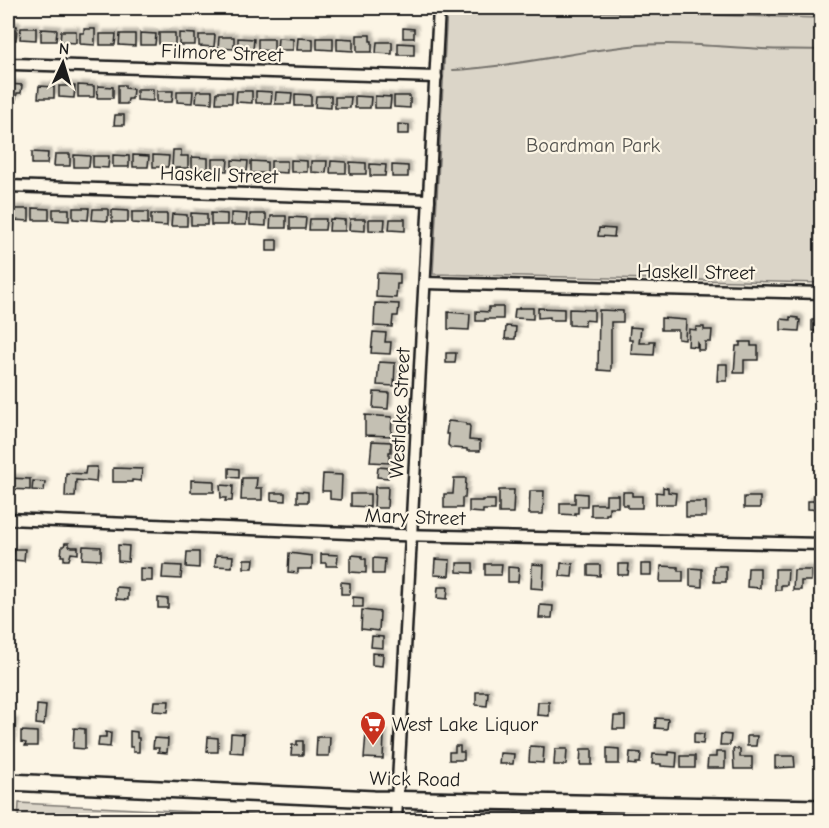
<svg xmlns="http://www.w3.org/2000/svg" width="829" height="828" viewBox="0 0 829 828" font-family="'Comic Neue',sans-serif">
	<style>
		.green { fill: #dbd5c8; stroke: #7c7872; stroke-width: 1.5 }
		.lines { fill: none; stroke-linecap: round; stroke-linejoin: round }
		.stream { stroke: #75726c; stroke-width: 2 }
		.building { fill: #c4c0b3; stroke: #1c1c1c; stroke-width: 1.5; filter: url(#shadow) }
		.street-casing { stroke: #1c1c1c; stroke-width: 15 }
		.secondary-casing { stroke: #1c1c1c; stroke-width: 20 }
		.street { stroke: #fcf5e5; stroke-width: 10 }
		.secondary { stroke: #fcf5e5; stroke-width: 15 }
		.labels { text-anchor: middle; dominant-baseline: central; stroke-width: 4.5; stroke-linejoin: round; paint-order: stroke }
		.street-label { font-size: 20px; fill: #1c1c1c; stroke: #fcf5e5 }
		.park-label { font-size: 20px; fill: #555450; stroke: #fcf5e5 }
		.poi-label { font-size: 20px; fill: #1c1c1c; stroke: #fcf5e5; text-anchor: start }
	</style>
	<defs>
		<filter id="shadow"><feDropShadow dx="3.5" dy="-3.5" stdDeviation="1.5" flood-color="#0004"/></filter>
	</defs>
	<rect width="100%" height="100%" fill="#fcf5e5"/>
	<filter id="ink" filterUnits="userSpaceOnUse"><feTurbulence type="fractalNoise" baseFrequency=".0167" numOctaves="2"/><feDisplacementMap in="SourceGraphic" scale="12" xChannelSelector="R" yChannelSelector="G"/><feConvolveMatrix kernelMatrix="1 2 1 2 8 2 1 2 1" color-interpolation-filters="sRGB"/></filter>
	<g filter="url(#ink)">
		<g class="green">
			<path d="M447 8 821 18V283L433 274Z"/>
			<path d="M19 803 350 820H18Z"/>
			<path d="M415 810 521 812V814H515L514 820H414Z"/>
			<path d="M523 811 662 814 668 820H516V817H522Z"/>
			<path d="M696 814 750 815 757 816 762 820H688L691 816Z"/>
		</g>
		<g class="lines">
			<path class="stream" d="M453 70C513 67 571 52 630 46 674 41 718 47 762 49 782 50 802 49 822 50"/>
		</g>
		<g class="building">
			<path d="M8 26H17L16 40H8Z"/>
			<path d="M21 28H36V40L20 39Z"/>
			<path d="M403 28 414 29V38H403Z"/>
			<path d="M41 29 57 30 56 41H41Z"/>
			<path d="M84 29H95V45L80 44V33H84Z"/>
			<path d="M61 31H76V43L60 42Z"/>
			<path d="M140 33 156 34 155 45H140Z"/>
			<path d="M159 33H175V45L159 44Z"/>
			<path d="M179 33 195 34V45H179Z"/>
			<path d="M100 34H116L115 45H100Z"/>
			<path d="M120 34H135V46L119 45Z"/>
			<path d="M199 35H215L214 47 199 46Z"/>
			<path d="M357 35H370V41H372V52H357Z"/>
			<path d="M219 37H234V49L218 48Z"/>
			<path d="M238 38 254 39 253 50H238Z"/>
			<path d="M278 38 293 39V50H277Z"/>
			<path d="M298 38 313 39V50H297Z"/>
			<path d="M317 38H333V50L317 49Z"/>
			<path d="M337 38 353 39V51L337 50Z"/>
			<path d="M258 39H274V51L258 50Z"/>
			<path d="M377 42H392V54L376 53Z"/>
			<path d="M398 43 414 44V55H398Z"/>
			<path d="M8 84 22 85 21 93H17L16 99 8 98Z"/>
			<path d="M78 85 94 86V97H78Z"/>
			<path d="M118 85H125V88L133 89 132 99H128L127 104H118Z"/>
			<path d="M39 86 54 87V98H38Z"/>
			<path d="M59 86H75L74 98 59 97Z"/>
			<path d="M98 86 113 87V98H97Z"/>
			<path d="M137 89H153V101L137 100Z"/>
			<path d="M157 91H173L172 102H157Z"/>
			<path d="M177 91H193L192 103 177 102Z"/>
			<path d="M197 91H212V103L196 102Z"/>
			<path d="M237 91H252V103L236 102Z"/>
			<path d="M256 91 272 92 271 103H256Z"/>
			<path d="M217 92H232V103H216Z"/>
			<path d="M276 92 292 93 291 104H275Z"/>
			<path d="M295 94 311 95V106H295Z"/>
			<path d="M316 96H331V108L315 107Z"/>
			<path d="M355 96 371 97 370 108H355Z"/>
			<path d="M375 96 391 97 390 108H375Z"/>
			<path d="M394 96H410V108L394 107Z"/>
			<path d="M335 97H351L350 108H335Z"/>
			<path d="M115 115H124V125H114Z"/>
			<path d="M398 124 409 125V134H398Z"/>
			<path d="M173 150H181V156H188V168H172Z"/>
			<path d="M32 152 48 153 47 164H32Z"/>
			<path d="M55 154H70V166H54Z"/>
			<path d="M74 155 90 156 89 167H74Z"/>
			<path d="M113 155 129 156V167H113Z"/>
			<path d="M133 155 149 156 148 167H133Z"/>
			<path d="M153 155 169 156 168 167H153Z"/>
			<path d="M93 156H109L108 168 93 167Z"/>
			<path d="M192 157 208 158V169H192Z"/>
			<path d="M212 159H228L227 171 212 170Z"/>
			<path d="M232 160 248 161 247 172H232Z"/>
			<path d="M291 160 307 161V172H291Z"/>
			<path d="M251 161 267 162V173H251Z"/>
			<path d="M271 161H287V173L271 172Z"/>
			<path d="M311 161H327L326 173 311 172Z"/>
			<path d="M331 161 346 162V173H330Z"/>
			<path d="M350 162 366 163V174H350Z"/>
			<path d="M370 164 386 165 385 176H370Z"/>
			<path d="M392 165 408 166V177H392Z"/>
			<path d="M33 208 49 209V220H33Z"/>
			<path d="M73 208H89L88 220 73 219Z"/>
			<path d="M13 209H29V221L13 220Z"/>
			<path d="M53 209H69V221L53 220Z"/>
			<path d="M93 209H108V221L92 220Z"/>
			<path d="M112 210 128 211V222H112Z"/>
			<path d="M132 212H148V224L132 223Z"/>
			<path d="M191 213 207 214V225H191Z"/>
			<path d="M211 213 227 214V225H211Z"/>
			<path d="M231 213 247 214 246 225H231Z"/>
			<path d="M151 214H167V226L151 225Z"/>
			<path d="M172 214 187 215V226H171Z"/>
			<path d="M250 214H266V226L250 225Z"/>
			<path d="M271 216H286V228H270Z"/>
			<path d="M290 217 306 218 305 229H290Z"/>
			<path d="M310 219H326L325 230H309Z"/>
			<path d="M330 219 345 220V231H329Z"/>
			<path d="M350 219H365V231L349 230Z"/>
			<path d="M369 219H385L384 231 369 230Z"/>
			<path d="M390 219H405V231L389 230Z"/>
			<path d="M599 228 615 229 614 237 598 236Z"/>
			<rect x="267" y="240" width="10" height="11"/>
			<path d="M377 273 400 274V284H397L396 298 376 297Z"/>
			<path d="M375 303 399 304 398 316H393L392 327 374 326Z"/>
			<path d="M489 307H503V319H485V321H476V311L489 312Z"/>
			<path d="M519 308H533V319L514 318 515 309H519Z"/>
			<path d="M538 308 564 309V320H550V317L538 318Z"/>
			<path d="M569 309 594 310V321L585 320V326L569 325Z"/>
			<path d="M599 310 623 311V322H611V371L598 370Z"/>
			<path d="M448 312 470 314 469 330 448 329Z"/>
			<path d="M790 317 798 318V320H800L799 331 781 330V319L790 320Z"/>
			<path d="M661 318 686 320 685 340 678 339V330H661Z"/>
			<rect x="812" y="320" width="10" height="11"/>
			<path d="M506 326 516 327 515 339H505Z"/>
			<path d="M630 327 641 328 639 343H650V341H655L654 355 631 354 632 340H629Z"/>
			<path d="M696 327H704V330H712L711 342H705V350H698V343L697 342V347L688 346 689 329 696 330Z"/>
			<path d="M373 332 386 333 385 342H391L390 354 371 353Z"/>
			<path d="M740 342H751V346H758V360H744V373H734L736 346H740Z"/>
			<path d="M446 353H456L455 363H446Z"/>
			<path d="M379 362 395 363 394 386 377 385Z"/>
			<path d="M718 364H727V381H717Z"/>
			<path d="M374 392 389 393 388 409 373 408Z"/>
			<path d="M365 415 392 417 391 436 365 435Z"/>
			<path d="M448 421 466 423V425H469L470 427 469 440 480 441V451H467V449L451 448 448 445 449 434H446Z"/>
			<path d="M372 441 391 442V452H389V463L370 462Z"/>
			<path d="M86 467H97L96 482 76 480 75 497H65L66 473 85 474Z"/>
			<path d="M378 467 389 468 388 478 377 477Z"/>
			<path d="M113 468 142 469 141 481 132 480V482H113Z"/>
			<path d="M229 468 239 469V478L229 477Z"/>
			<path d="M323 474 342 475 341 500 330 499V491H322Z"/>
			<path d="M8 478 30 479V490L8 489Z"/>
			<path d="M242 478H257L256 488H262V500H241Z"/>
			<path d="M454 478H466L465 498H462V508H444V494H453Z"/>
			<path d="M191 480 214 481V492H191Z"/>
			<path d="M33 481 45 482 44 491 32 490Z"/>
			<path d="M220 485 233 486 232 501H225L226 498H221Z"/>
			<path d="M375 487H388L387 508H374Z"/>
			<path d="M663 487 668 488V492L676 493 675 504H656V492L663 493Z"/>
			<path d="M499 490H514L513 513H499Z"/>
			<path d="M297 491 308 492V502H297Z"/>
			<path d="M530 491H544L543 514H529Z"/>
			<path d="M623 492H632V496H642V508H628V505H623Z"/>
			<path d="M271 493H285V501L271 500Z"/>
			<path d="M575 493 587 494V506H578V513H575V515L560 514V503H575Z"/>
			<path d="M814 493H820L822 510 808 509V501H814Z"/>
			<path d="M351 494H370V507L351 506Z"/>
			<path d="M606 495H618V507H609V514H606V516H591V504H606Z"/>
			<rect x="744" y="497" width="16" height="11"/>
			<path d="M482 500H495V510H483V513L469 512V501H482Z"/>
			<rect x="686" y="502" width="20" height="15"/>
			<path d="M65 543H69V546L72 547H78V554L71 553 69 560H64V556H61L62 546H64Z"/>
			<path d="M118 545 129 546 128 562 118 561Z"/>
			<path d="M83 546 101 547V560L82 559Z"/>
			<path d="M14 549H25L24 561 13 560Z"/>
			<path d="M187 552H199V568L186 567Z"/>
			<path d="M289 553 312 556V569H298V573L288 572Z"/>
			<path d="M321 554 338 555 337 566H326V563H321Z"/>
			<path d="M216 555 233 556 232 567 215 566Z"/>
			<path d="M352 555 362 556V559H366V573L350 572V558H352Z"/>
			<path d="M373 558 385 559 384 574H373Z"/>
			<path d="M244 559H254L253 568H244Z"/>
			<path d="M435 559 450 560 449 576 434 575Z"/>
			<path d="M457 563H473V573L457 572Z"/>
			<path d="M561 563 573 564 572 577 560 576Z"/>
			<path d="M485 564H502L501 575H485Z"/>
			<path d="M532 564 544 565 543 589 531 588Z"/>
			<path d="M618 564H629L628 575H618Z"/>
			<rect x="641" y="564" width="10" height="11"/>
			<path d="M163 565 182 566 181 579 162 578Z"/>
			<path d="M588 565H600V576L588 575Z"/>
			<path d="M661 566 678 567V571H683V582H660Z"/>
			<rect x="714" y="566" width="12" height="16"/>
			<path d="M508 567 519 568 518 582H508Z"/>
			<path d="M140 568 152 569V581H140Z"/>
			<path d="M690 568 702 569V587L690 586Z"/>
			<path d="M748 568H760V588L747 587Z"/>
			<path d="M775 569H788L787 585H781V590H775Z"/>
			<path d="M794 570H811V581H801V590H793Z"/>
			<path d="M341 582 350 583V594H341Z"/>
			<path d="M116 587 128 588V600L116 599Z"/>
			<path d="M438 587H448L447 599 437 598Z"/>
			<path d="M353 597 363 598V607H353Z"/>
			<path d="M158 598 168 599V608H158Z"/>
			<path d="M540 605 553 606 552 618H539Z"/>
			<path d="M362 610 380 612 379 631 361 629Z"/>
			<path d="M372 636 383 637V648L371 647Z"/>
			<path d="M372 653 383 654 382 666 372 665Z"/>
			<path d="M476 692H488L487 706 476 705Z"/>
			<path d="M154 701H169L168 712 153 711Z"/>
			<path d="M538 702H549V716L537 715Z"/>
			<path d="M37 705 46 706 44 725 36 724Z"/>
			<path d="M614 716H625V729H613Z"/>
			<path d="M656 718 668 719 667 729 655 728Z"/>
			<path d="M8 722H14L11 745 8 744Z"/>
			<path d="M74 728 85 729V749L73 748Z"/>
			<path d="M21 731 37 732V746H25L26 743 21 742Z"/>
			<path d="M130 731 137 732V738H139V752H133V747H130Z"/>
			<path d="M106 732 111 733 110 747 98 746 99 737H106Z"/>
			<path d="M231 733 244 734 243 753 230 752Z"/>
			<path d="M366 733 384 734 383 759 364 758Z"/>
			<path d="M694 733 704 734 703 744 694 743Z"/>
			<path d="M721 734 731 735 730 745H720Z"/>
			<path d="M747 736H757L756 746H747Z"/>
			<path d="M208 737 218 738V752H207Z"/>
			<path d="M317 737H330L329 756H316Z"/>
			<path d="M154 738 168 739 167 753 158 752 159 748H153Z"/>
			<path d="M297 741H303V755H291L292 745H297Z"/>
			<path d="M455 746H460V752H464V760H449V752H455Z"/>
			<path d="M530 746 544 747 543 763 529 762Z"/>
			<path d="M607 748 619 749V764H607Z"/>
			<path d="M555 749H567L566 765H554Z"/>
			<path d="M581 749H592V765H580Z"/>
			<path d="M733 749H740V757H752V769H734Z"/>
			<path d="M630 752 641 753 640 763H636V765L629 764Z"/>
			<path d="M669 752 677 753 676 767 661 766V764H652L653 754 669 755Z"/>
			<path d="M716 752H725V768H707L708 757H716Z"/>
			<path d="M500 753 514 754 513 764H499Z"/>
			<rect x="681" y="756" width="14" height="12"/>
			<path d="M775 756H794L795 767 775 768Z"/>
		</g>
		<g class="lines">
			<defs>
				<g id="street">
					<path d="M8 62 13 64 436 77"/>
					<path d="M8 186 429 200"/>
					<path d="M425 283 822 293"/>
					<path d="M8 519 397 535 822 544"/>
					<path d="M396 820 439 8"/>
				</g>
				<path id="secondary" d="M8 782 374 799 822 808"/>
			</defs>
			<use href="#street" class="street-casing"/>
			<use href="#secondary" class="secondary-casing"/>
			<use href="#street" class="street"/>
			<use href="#secondary" class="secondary"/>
		</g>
	</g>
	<defs>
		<symbol id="supermarket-pin" viewBox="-11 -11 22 30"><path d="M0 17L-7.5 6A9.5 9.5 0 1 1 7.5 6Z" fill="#c8321e" stroke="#fcf5e5"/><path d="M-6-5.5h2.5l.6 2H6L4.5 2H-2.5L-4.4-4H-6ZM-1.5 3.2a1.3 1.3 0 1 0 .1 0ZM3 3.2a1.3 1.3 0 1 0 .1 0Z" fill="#fff"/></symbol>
	</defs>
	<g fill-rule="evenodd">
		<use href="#supermarket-pin" x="358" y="709" width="30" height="40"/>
	</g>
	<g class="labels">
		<g class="street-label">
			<text transform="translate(222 53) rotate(2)">Filmore Street</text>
			<text transform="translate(219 175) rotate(2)">Haskell Street</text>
			<text transform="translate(696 272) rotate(1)">Haskell Street</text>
			<text transform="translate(400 413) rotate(-87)">Westlake Street</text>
			<text transform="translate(415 517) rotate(2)">Mary Street</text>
			<text transform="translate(415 779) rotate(1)">Wick Road</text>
		</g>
		<g class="park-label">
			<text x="593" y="145">Boardman Park</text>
		</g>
		<g class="poi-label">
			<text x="392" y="724">West Lake Liquor</text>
		</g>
	</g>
	<rect width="829" height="828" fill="none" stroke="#fcf5e5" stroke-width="30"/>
	<rect x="15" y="15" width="799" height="798" fill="none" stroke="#1c1c1c" stroke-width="2" filter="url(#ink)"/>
	<g transform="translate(63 63) rotate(4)" stroke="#fcf5e5" stroke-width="4.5" paint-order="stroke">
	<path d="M0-4.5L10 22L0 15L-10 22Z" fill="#1c1c1c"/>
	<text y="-9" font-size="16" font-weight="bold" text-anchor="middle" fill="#1c1c1c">N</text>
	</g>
</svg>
